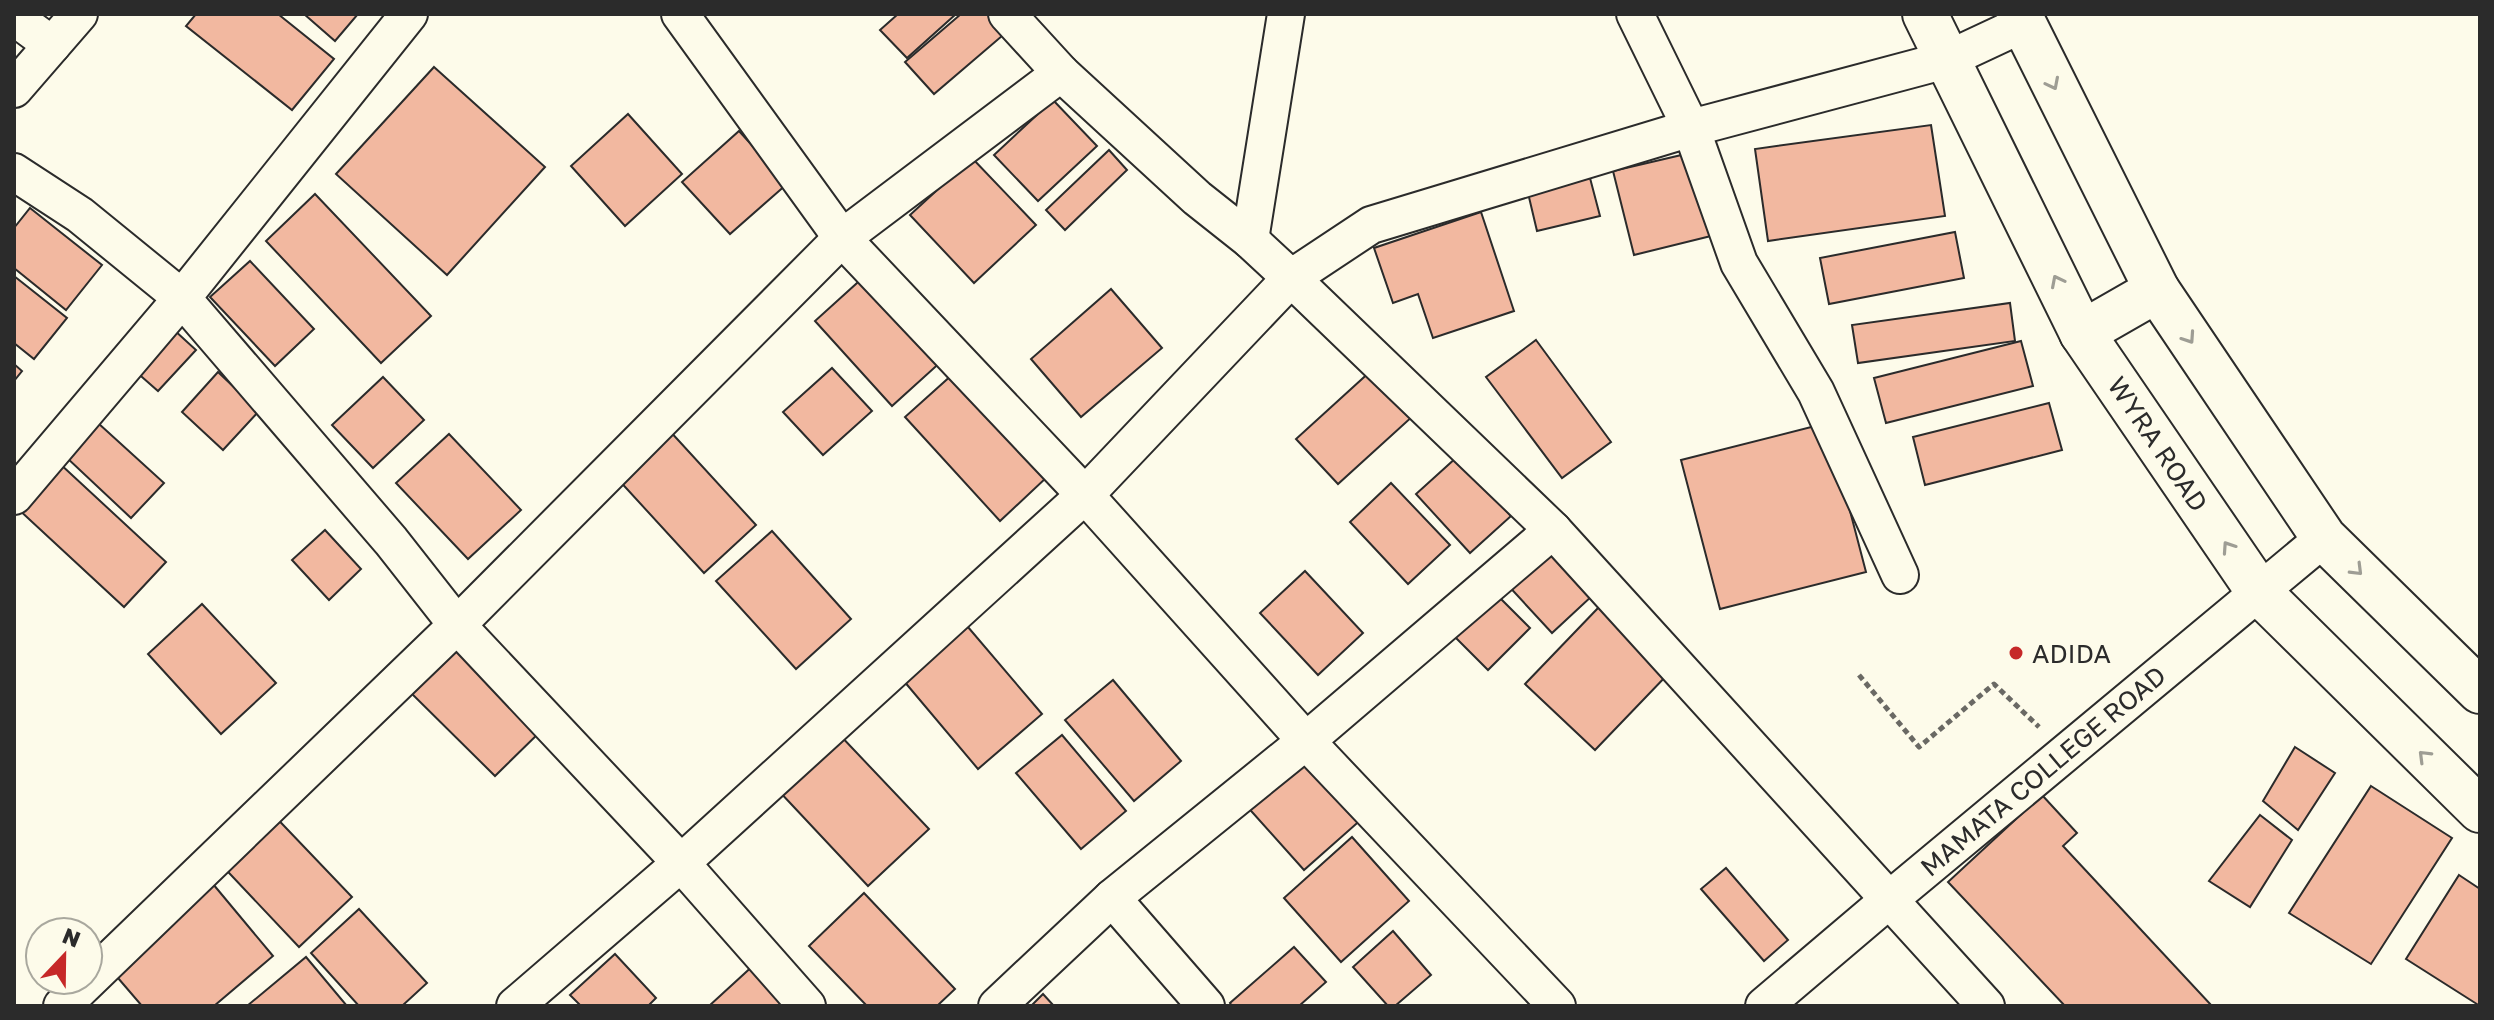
<svg xmlns="http://www.w3.org/2000/svg" width="2494" height="1020" viewBox="0 0 2494 1020" font-family="'Golos Text',sans-serif">
	<style>
		.building { fill: #f2b8a0; stroke: #2b2b2b; stroke-width: 2 }
		.lines { fill: none; stroke-linecap: round; stroke-linejoin: round }
		.street-casing { stroke: #2b2b2b; stroke-width: 40 }
		.primary-casing { stroke: #2b2b2b; stroke-width: 48 }
		.path { stroke: #6a6964; stroke-width: 5; stroke-dasharray: 6 4; stroke-linecap: butt }
		.street { stroke: #fdfbea; stroke-width: 36 }
		.primary { stroke: #fdfbea; stroke-width: 44 }
		.oneway { stroke: #9e9d94 }
		.poi-dot { fill: #c62828; stroke: #fdfbea; stroke-width: 3 }
		.labels { text-anchor: middle; dominant-baseline: central; stroke-width: 6; stroke-linejoin: round; paint-order: stroke }
		.street-label { font-size: 26px; fill: #2b2b2b; stroke: #fdfbea }
		.poi-label { font-size: 26px; fill: #2b2b2b; stroke: #fdfbea; text-anchor: start }
	</style>
	<rect width="100%" height="100%" fill="#fdfbea"/>
	<g class="building">
		<path d="M196 14H278L334 59 292 110 186 26Z"/>
		<path d="M304 14H358L335 41Z"/>
		<path d="M898 14H956L907 58 880 30Z"/>
		<path d="M961 14H995L1009 30 934 94 905 62Z"/>
		<path d="M434 67 545 167 447 275 336 174Z"/>
		<path d="M1053 100 1097 146 1038 201 994 155Z"/>
		<path d="M628 114 682 174 625 226 571 166Z"/>
		<path d="M1931 125 1945 216 1768 241 1755 149Z"/>
		<path d="M739 131 787 184 730 234 682 182Z"/>
		<path d="M1109 150 1127 170 1065 230 1046 210Z"/>
		<path d="M1690 153 1711 236 1634 255 1613 171Z"/>
		<path d="M972 158 1036 225 974 283 910 215Z"/>
		<path d="M1590 178 1600 216 1537 231 1528 193Z"/>
		<path d="M315 194 431 316 381 363 266 241Z"/>
		<path d="M30 208 102 265 66 310 14 268V228Z"/>
		<path d="M1481 212 1514 311 1433 338 1418 294 1393 303 1374 248Z"/>
		<path d="M1955 232 1964 278 1829 304 1820 258Z"/>
		<path d="M250 261 314 329 275 366 210 297Z"/>
		<path d="M867 274 944 359 892 406 815 321Z"/>
		<path d="M14 276 67 318 34 359 14 343Z"/>
		<path d="M1111 289 1162 348 1081 417 1031 359Z"/>
		<path d="M2010 303 2015 341 1858 363 1852 325Z"/>
		<path d="M173 329 196 350 158 391 134 370Z"/>
		<path d="M1536 340 1611 442 1562 478 1486 377Z"/>
		<path d="M2021 341 2033 386 1886 423 1874 378Z"/>
		<path d="M14 364 22 371 14 381Z"/>
		<path d="M832 368 872 411 823 455 783 412Z"/>
		<path d="M1373 369 1414 415 1338 484 1296 439Z"/>
		<path d="M218 372 259 411 223 450 182 412Z"/>
		<path d="M953 374 1047 477 1000 521 905 417Z"/>
		<path d="M383 377 424 420 373 468 332 425Z"/>
		<path d="M2049 403 2062 450 1925 485 1913 437Z"/>
		<path d="M98 423 164 483 131 518 66 457Z"/>
		<path d="M1827 423 1866 572 1720 609 1681 460Z"/>
		<path d="M668 429 756 525 704 573 616 477Z"/>
		<path d="M449 434 521 510 468 559 396 483Z"/>
		<path d="M1457 457 1511 516 1470 553 1416 494Z"/>
		<path d="M58 462 166 562 124 607 16 507Z"/>
		<path d="M1391 483 1450 545 1408 584 1350 522Z"/>
		<path d="M325 530 361 569 329 600 292 560Z"/>
		<path d="M1533 530 1593 595 1552 633 1492 568Z"/>
		<path d="M772 531 851 619 796 669 716 581Z"/>
		<path d="M1305 571 1363 633 1318 675 1260 613Z"/>
		<path d="M1478 576 1530 628 1488 670 1436 618Z"/>
		<path d="M202 604 276 683 221 734 148 654Z"/>
		<path d="M1599 607 1669 673 1595 750 1525 684Z"/>
		<path d="M962 620 1042 714 978 769 898 674Z"/>
		<path d="M452 636 544 728 495 776 403 685Z"/>
		<path d="M1113 680 1181 761 1134 801 1065 720Z"/>
		<path d="M837 732 929 829 868 886 777 789Z"/>
		<path d="M1062 735 1126 811 1081 849 1016 773Z"/>
		<path d="M2295 747 2335 773 2298 830 2263 801Z"/>
		<path d="M1304 750 1364 817 1304 870 1244 803Z"/>
		<path d="M2371 786 2452 838 2371 964 2289 913Z"/>
		<path d="M2042 795 2077 833 2063 846 2212 1006H2065L1948 882Z"/>
		<path d="M266 807 352 897 299 947 214 857Z"/>
		<path d="M2260 815 2292 840 2250 907 2209 881Z"/>
		<path d="M1352 837 1409 901 1341 962 1284 898Z"/>
		<path d="M1726 868 1788 940 1764 961 1701 889Z"/>
		<path d="M2459 875 2480 889V1006L2406 959Z"/>
		<path d="M213 884 273 956 214 1006H142L112 971Z"/>
		<path d="M864 893 955 989 937 1006H867L809 946Z"/>
		<path d="M359 909 427 983 402 1006H359L311 953Z"/>
		<path d="M1393 931 1431 975 1395 1006H1388L1353 967Z"/>
		<path d="M1294 947 1326 982 1299 1006H1232L1230 1003Z"/>
		<path d="M615 954 656 998 648 1006H581L570 995Z"/>
		<path d="M306 957 347 1006H247Z"/>
		<path d="M756 963 796 1006H709Z"/>
		<path d="M1043 994 1054 1006H1031Z"/>
	</g>
	<g class="lines">
		<defs>
			<g id="street">
				<path d="M680 14 842 238 1085 495 1306 741 1557 1006"/>
				<path d="M1007 14 1061 73"/>
				<path d="M1635 14 1691 128 1739 263 1816 392 1900 575"/>
				<path d="M14 17 52 45"/>
				<path d="M14 89 79 14"/>
				<path d="M14 172 80 215 182 298 391 541 457 625 681 863 807 1006"/>
				<path d="M1250 240 1286 14"/>
				<path d="M14 496 182 298 409 14"/>
				<path d="M1112 898 1206 1006"/>
				<path d="M62 1006 457 625 842 238 1061 73 1197 198 1250 240 1291 278 1371 225 1691 128 1946 60 2023 24"/>
				<path d="M515 1006 681 863 1085 495 1291 278 1553 530 1986 1006"/>
				<path d="M997 1006 1112 898 1306 741 1553 530"/>
				<path d="M1764 1006 1890 899 2324 538"/>
			</g>
			<g id="primary">
				<path d="M1925 14 2082 333 2259 592 2480 810"/>
				<path d="M2019 14 2157 290 2324 538 2480 691"/>
				<path d="M2082 333 2157 290"/>
			</g>
		</defs>
		<use href="#street" class="street-casing"/>
		<use href="#primary" class="primary-casing"/>
		<path class="path" d="M1859 675 1919 747 1994 684 2039 727"/>
		<use href="#street" class="street"/>
		<use href="#primary" class="primary"/>
	</g>
	<defs><path id="oneway-chevron" d="M-2-3.5L2.5 0L-2 3.5" fill="none" stroke-width="1.6" stroke-linecap="round" stroke-linejoin="round" transform="scale(2)"/></defs>
	<g class="oneway">
		<use href="#oneway-chevron" transform="translate(2053 84) rotate(63)"/>
		<use href="#oneway-chevron" transform="translate(2057 281) rotate(-117)"/>
		<use href="#oneway-chevron" transform="translate(2189 338) rotate(56)"/>
		<use href="#oneway-chevron" transform="translate(2228 547) rotate(-124)"/>
		<use href="#oneway-chevron" transform="translate(2357 570) rotate(45)"/>
		<use href="#oneway-chevron" transform="translate(2424 756) rotate(-135)"/>
	</g>
	<circle class="poi-dot" cx="2016" cy="653" r="8"/>
	<g class="labels">
		<g class="street-label">
			<text transform="translate(2158 444) rotate(56)">WYRA ROAD</text>
			<text transform="translate(2043 771) rotate(-40)">MAMATA COLLEGE ROAD</text>
		</g>
		<g class="poi-label">
			<text x="2032" y="653">ADIDA</text>
		</g>
	</g>
	<rect width="2494" height="1020" fill="none" stroke="#2b2b2b" stroke-width="32"/>
	<g transform="translate(64 956) rotate(22)"><circle r="38" fill="#fdfbea" stroke="#a9a89e" stroke-width="2"/>
	<path d="M0-6L14 30L0 20L-14 30Z" fill="#c62828"/>
	<text y="-12" font-size="22" font-weight="bold" text-anchor="middle" fill="#2b2b2b">N</text>
	</g>
</svg>
